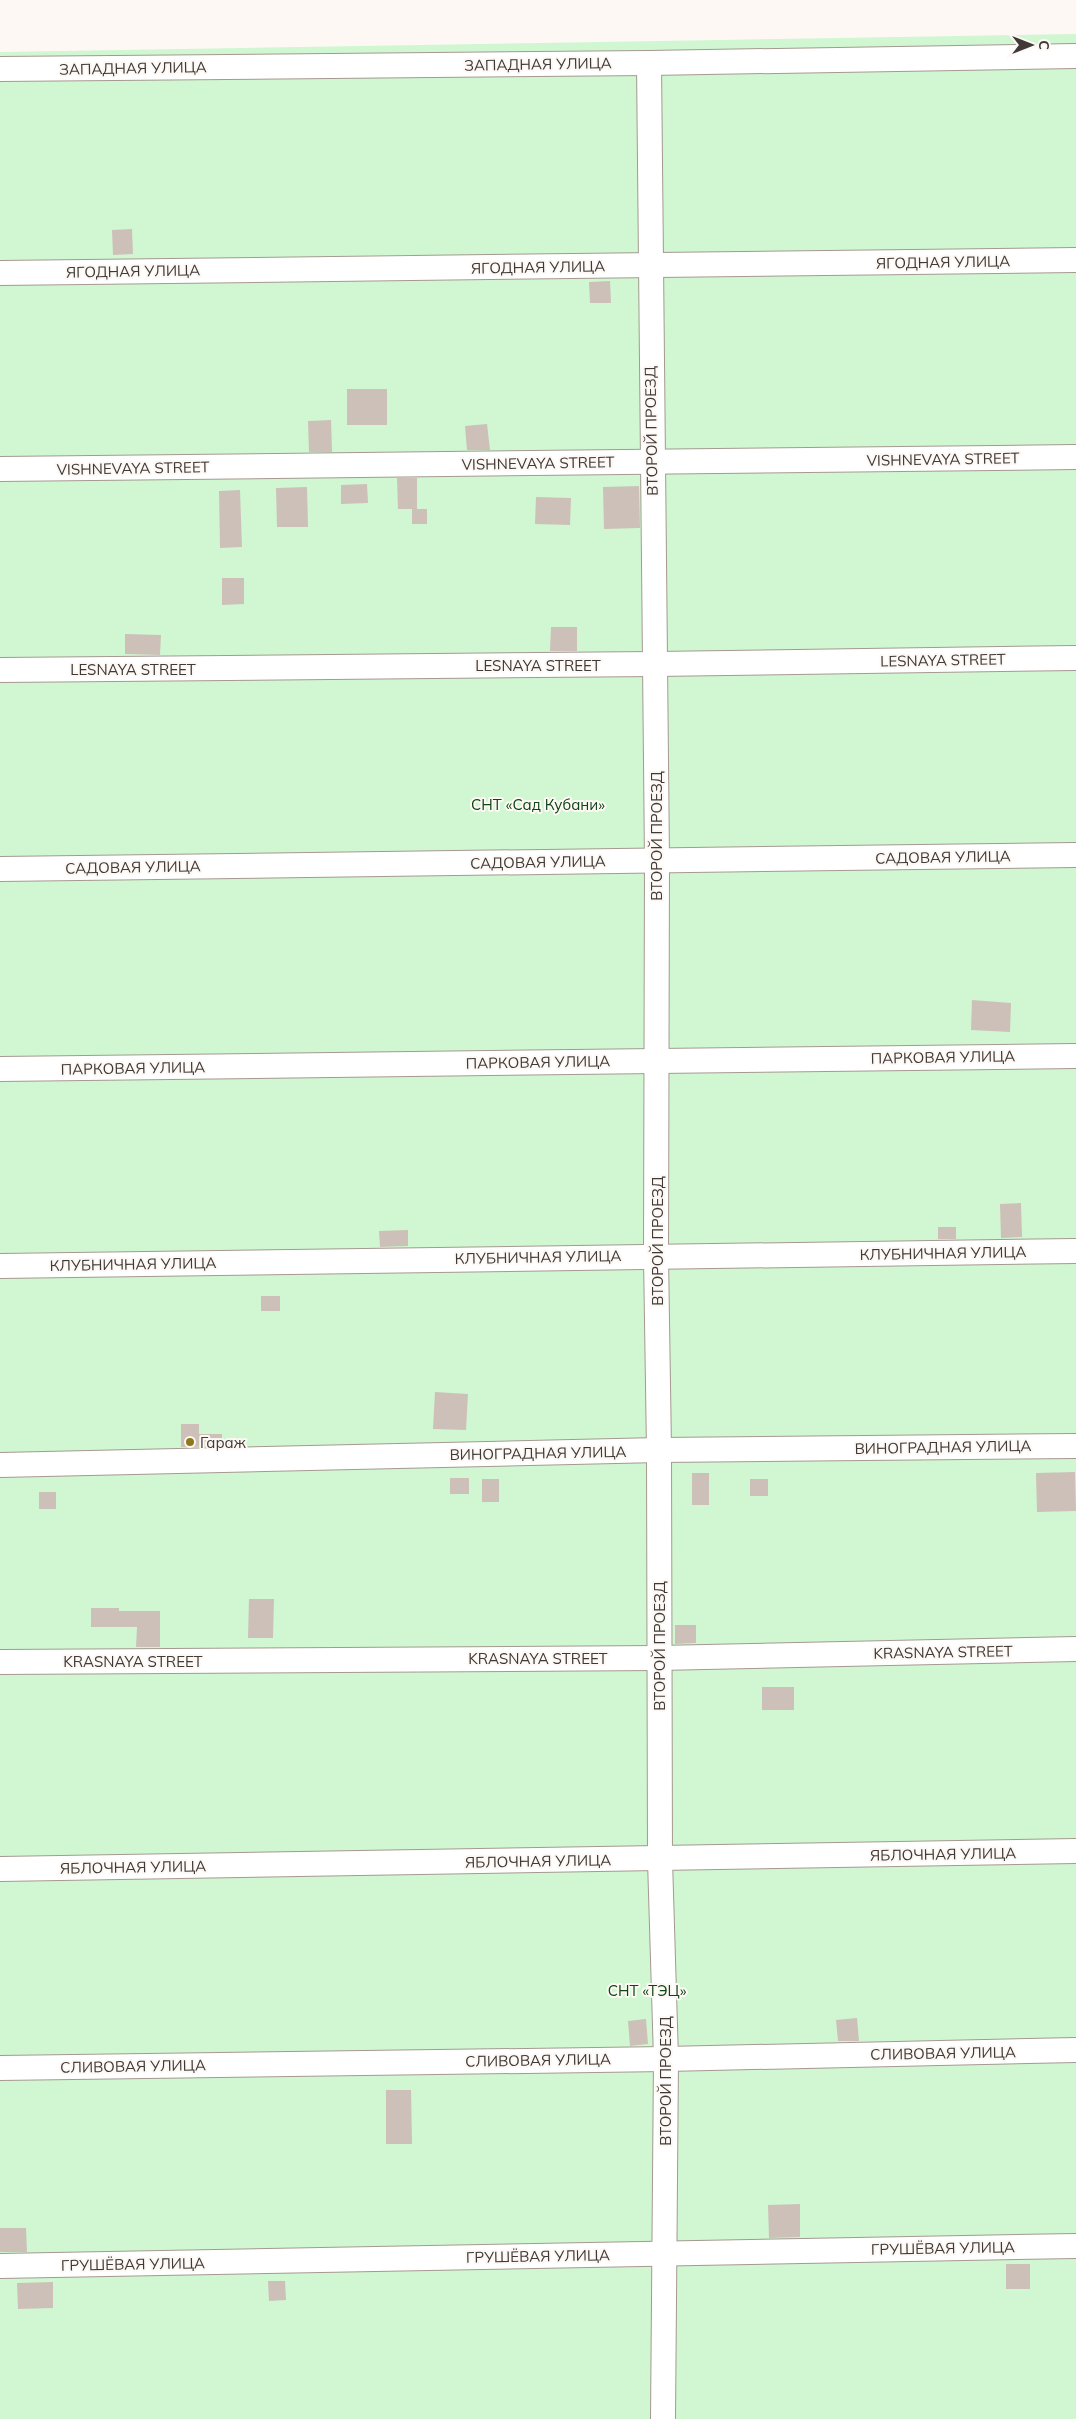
<svg xmlns="http://www.w3.org/2000/svg" width="1076" height="2419" viewBox="0 0 1076 2419" font-family="Mulish,sans-serif">
	<style>
		.green { fill: #d0f7d1 }
		.building { fill: #cdc0b8 }
		.lines { fill: none; stroke-linecap: round; stroke-linejoin: round }
		.minor-casing { stroke: #a59991; stroke-width: 26 }
		.minor { stroke: #fff; stroke-width: 24 }
		.poi-dot { fill: #90771c; stroke: #fdf8f4; stroke-width: 2 }
		.labels { text-anchor: middle; dominant-baseline: central; stroke-width: 4; stroke-linejoin: round; paint-order: stroke }
		.street-label { font-size: 15px; fill: #3f3a37; stroke: #fdf8f4 }
		.park-label { font-size: 15px; fill: #0c4615; stroke: #fdf8f4 }
		.poi-label { font-size: 15px; fill: #3f3a37; stroke: #fdf8f4; text-anchor: start }
	</style>
	<rect width="100%" height="100%" fill="#fdf8f4"/>
	<path class="green" d="M1076 34V2419H0V52Z"/>
	<g class="building">
		<path d="M132 229 133 254 113 255 112 230Z"/>
		<path d="M610 281 611 303H590L589 282Z"/>
		<rect x="347" y="389" width="40" height="36"/>
		<path d="M331 420 332 452H309L308 421Z"/>
		<path d="M487 424 490 450H467L465 426Z"/>
		<path d="M397 478H417V509H398Z"/>
		<path d="M367 484 368 503 341 504V485Z"/>
		<path d="M639 486 640 528 604 529 603 487Z"/>
		<path d="M307 487 308 527H277L276 488Z"/>
		<path d="M240 490 242 547 220 548 219 491Z"/>
		<path d="M536 497 571 498 570 525 535 524Z"/>
		<rect x="412" y="509" width="15" height="15"/>
		<path d="M222 578H244V604L222 605Z"/>
		<path d="M551 627H577V651H550Z"/>
		<path d="M125 634 161 635 160 655 125 654Z"/>
		<path d="M972 1000 1011 1003 1010 1032 971 1030Z"/>
		<path d="M1021 1203 1022 1237 1001 1238 1000 1204Z"/>
		<rect x="938" y="1227" width="18" height="12"/>
		<path d="M408 1230V1246L380 1247 379 1231Z"/>
		<rect x="261" y="1296" width="19" height="15"/>
		<path d="M435 1392 468 1394 466 1430 433 1429Z"/>
		<path d="M181 1424H199V1434H222V1440H234V1446L181 1447Z"/>
		<path d="M1075 1472 1076 1511 1037 1512 1036 1473Z"/>
		<rect x="692" y="1473" width="17" height="32"/>
		<rect x="450" y="1478" width="19" height="16"/>
		<rect x="482" y="1479" width="17" height="23"/>
		<rect x="750" y="1479" width="18" height="17"/>
		<rect x="39" y="1492" width="17" height="17"/>
		<path d="M249 1599H274L273 1638H248Z"/>
		<path d="M91 1608H119V1611H160V1647H136L137 1627H91Z"/>
		<path d="M675 1625H696V1643L675 1644Z"/>
		<rect x="762" y="1687" width="32" height="23"/>
		<path d="M857 2018 859 2041H838L836 2020Z"/>
		<path d="M646 2019 648 2044 630 2046 628 2021Z"/>
		<path d="M386 2090H411L412 2144H386Z"/>
		<path d="M800 2204V2237L769 2238 768 2205Z"/>
		<path d="M0 2228H26L27 2252H0Z"/>
		<rect x="1006" y="2264" width="24" height="25"/>
		<path d="M268 2281H285L286 2300 269 2301Z"/>
		<path d="M53 2282V2308L18 2309 17 2283Z"/>
	</g>
	<g class="lines">
		<defs>
			<g id="minor">
				<path d="M649 63 657 861 656 1256 659 1450 660 1860 666 2059 663 2419"/>
				<path d="M0 69 649 63 1076 56"/>
				<path d="M0 273 1076 260"/>
				<path d="M0 469 1076 457"/>
				<path d="M0 670 655 664 1076 658"/>
				<path d="M0 869 1076 855"/>
				<path d="M0 1069 1076 1056"/>
				<path d="M0 1266 1076 1251"/>
				<path d="M0 1465 659 1450 1076 1446"/>
				<path d="M0 1662 659 1658 1076 1649"/>
				<path d="M0 1869 1076 1851"/>
				<path d="M0 2068 666 2059 1076 2050"/>
				<path d="M0 2266 1076 2246"/>
			</g>
		</defs>
		<use href="#minor" class="minor-casing"/>
		<use href="#minor" class="minor"/>
	</g>
	<circle class="poi-dot" cx="190" cy="1442" r="5"/>
	<g class="labels">
		<g class="street-label">
			<text transform="translate(538 64) rotate(-1)">ЗАПАДНАЯ УЛИЦА</text>
			<text transform="translate(133 68) rotate(-1)">ЗАПАДНАЯ УЛИЦА</text>
			<text transform="translate(943 262) rotate(-1)">ЯГОДНАЯ УЛИЦА</text>
			<text transform="translate(538 267) rotate(-1)">ЯГОДНАЯ УЛИЦА</text>
			<text transform="translate(133 271) rotate(-1)">ЯГОДНАЯ УЛИЦА</text>
			<text transform="translate(651 431) rotate(-91)">ВТОРОЙ ПРОЕЗД</text>
			<text transform="translate(943 459) rotate(-1)">VISHNEVAYA STREET</text>
			<text transform="translate(538 463) rotate(-1)">VISHNEVAYA STREET</text>
			<text transform="translate(133 468) rotate(-1)">VISHNEVAYA STREET</text>
			<text transform="translate(943 660) rotate(-1)">LESNAYA STREET</text>
			<text x="538" y="665">LESNAYA STREET</text>
			<text x="133" y="669">LESNAYA STREET</text>
			<text transform="translate(656 836) rotate(-90)">ВТОРОЙ ПРОЕЗД</text>
			<text transform="translate(943 857) rotate(-1)">САДОВАЯ УЛИЦА</text>
			<text transform="translate(538 862) rotate(-1)">САДОВАЯ УЛИЦА</text>
			<text transform="translate(133 867) rotate(-1)">САДОВАЯ УЛИЦА</text>
			<text transform="translate(943 1057) rotate(-1)">ПАРКОВАЯ УЛИЦА</text>
			<text transform="translate(538 1062) rotate(-1)">ПАРКОВАЯ УЛИЦА</text>
			<text transform="translate(133 1068) rotate(-1)">ПАРКОВАЯ УЛИЦА</text>
			<text transform="translate(657 1241) rotate(-90)">ВТОРОЙ ПРОЕЗД</text>
			<text transform="translate(943 1253) rotate(-1)">КЛУБНИЧНАЯ УЛИЦА</text>
			<text transform="translate(538 1257) rotate(-1)">КЛУБНИЧНАЯ УЛИЦА</text>
			<text transform="translate(133 1264) rotate(-1)">КЛУБНИЧНАЯ УЛИЦА</text>
			<text transform="translate(943 1447) rotate(-1)">ВИНОГРАДНАЯ УЛИЦА</text>
			<text transform="translate(538 1453) rotate(-1)">ВИНОГРАДНАЯ УЛИЦА</text>
			<text transform="translate(659 1646) rotate(-90)">ВТОРОЙ ПРОЕЗД</text>
			<text transform="translate(943 1652) rotate(-1)">KRASNAYA STREET</text>
			<text x="538" y="1658">KRASNAYA STREET</text>
			<text x="133" y="1661">KRASNAYA STREET</text>
			<text transform="translate(943 1854) rotate(-1)">ЯБЛОЧНАЯ УЛИЦА</text>
			<text transform="translate(538 1861) rotate(-1)">ЯБЛОЧНАЯ УЛИЦА</text>
			<text transform="translate(133 1867) rotate(-1)">ЯБЛОЧНАЯ УЛИЦА</text>
			<text transform="translate(943 2053) rotate(-1)">СЛИВОВАЯ УЛИЦА</text>
			<text transform="translate(538 2060) rotate(-1)">СЛИВОВАЯ УЛИЦА</text>
			<text transform="translate(133 2066) rotate(-1)">СЛИВОВАЯ УЛИЦА</text>
			<text transform="translate(665 2081) rotate(-90)">ВТОРОЙ ПРОЕЗД</text>
			<text transform="translate(943 2248) rotate(-1)">ГРУШЁВАЯ УЛИЦА</text>
			<text transform="translate(538 2256) rotate(-1)">ГРУШЁВАЯ УЛИЦА</text>
			<text transform="translate(133 2264) rotate(-1)">ГРУШЁВАЯ УЛИЦА</text>
		</g>
		<g class="park-label">
			<text x="538" y="804">СНТ «Сад Кубани»</text>
			<text x="647" y="1990">СНТ «ТЭЦ»</text>
		</g>
		<g class="poi-label">
			<text x="200" y="1442">Гараж</text>
		</g>
	</g>
	<g transform="translate(1031 45) rotate(90)" stroke="#fdf8f4" stroke-width="4" paint-order="stroke">
	<path d="M0-4L9 19L0 12L-9 19Z" fill="#3f3a37"/>
	<text y="-8" font-size="14" font-weight="bold" text-anchor="middle" fill="#3f3a37">С</text>
	</g>
</svg>
